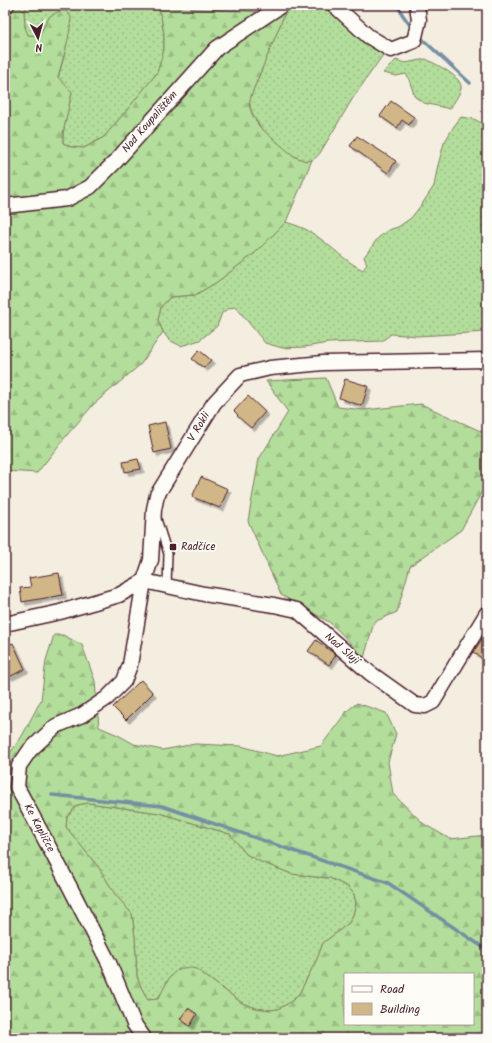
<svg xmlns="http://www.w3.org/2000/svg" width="492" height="1043" viewBox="0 0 492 1043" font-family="Kalam,sans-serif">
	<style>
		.grass { fill: url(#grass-dots); stroke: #7e7e62 }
		.forest { fill: url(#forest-firs); stroke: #7e7e62; fill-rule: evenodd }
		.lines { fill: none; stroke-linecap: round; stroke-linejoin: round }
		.stream { stroke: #758fa2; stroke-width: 3.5 }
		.building { fill: #d1b687; stroke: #4a1f2b; filter: url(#shadow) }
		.service-casing { stroke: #4a1f2b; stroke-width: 10 }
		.minor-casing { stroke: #4a1f2b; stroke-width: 17 }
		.service { stroke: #fdfcf7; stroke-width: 7 }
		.minor { stroke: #fdfcf7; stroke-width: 14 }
		.poi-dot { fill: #4a1f2b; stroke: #fdfcf7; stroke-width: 1.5 }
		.labels { text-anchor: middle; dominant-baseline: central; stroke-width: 3.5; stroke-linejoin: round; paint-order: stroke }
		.street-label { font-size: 11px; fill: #4a1f2b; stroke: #fdfcf7 }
		.poi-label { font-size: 11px; fill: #4a1f2b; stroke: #fdfcf7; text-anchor: start }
	</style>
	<defs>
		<pattern id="grass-dots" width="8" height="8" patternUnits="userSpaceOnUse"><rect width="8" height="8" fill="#b3dd9a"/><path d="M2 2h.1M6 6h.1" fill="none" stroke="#9bbd85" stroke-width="1.8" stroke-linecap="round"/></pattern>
		<pattern id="forest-firs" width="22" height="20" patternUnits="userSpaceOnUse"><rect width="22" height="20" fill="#b3dd9a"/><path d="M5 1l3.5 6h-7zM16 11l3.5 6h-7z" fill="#9bbd85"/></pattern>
		<filter id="shadow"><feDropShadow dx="3.5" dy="3.5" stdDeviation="0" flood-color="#0004"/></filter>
	</defs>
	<rect width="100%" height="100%" fill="#f4eee1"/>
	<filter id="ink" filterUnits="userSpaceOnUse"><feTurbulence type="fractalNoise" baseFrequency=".025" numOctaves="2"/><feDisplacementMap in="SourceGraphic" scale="8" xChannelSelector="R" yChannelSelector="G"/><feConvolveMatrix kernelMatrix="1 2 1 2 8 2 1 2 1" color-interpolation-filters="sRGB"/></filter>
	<g filter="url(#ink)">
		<g class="grass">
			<path d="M26 5H157L161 16 164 34V50L157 73 126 111 104 137 84 148 71 147 63 143V133L72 92 58 78 65 53 50 16 39 36 27 35C24 26 23 15 26 5Z"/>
			<path d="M292 5H332L385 52 353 98 320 153C316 158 312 162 305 161 294 159 265 134 259 125 255 119 251 112 250 105 249 102 251 97 252 93L285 13Z"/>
			<path d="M426 59C435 64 464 77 461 89 459 96 453 103 450 109L424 103 415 97 408 77 406 74 396 76 383 73 396 60 405 63Z"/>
			<path d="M461 117 474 119 487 126V332L418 336 391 334 382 341 328 343 305 347 282 348 265 343 236 307 229 308 222 313 217 326 200 340 181 346 169 340 163 332 158 320 161 307 170 297 195 295 217 282 256 252 286 222C295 225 305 228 312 233 330 244 344 261 363 270L367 264 364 257 378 238 388 230 398 227 411 218 422 204 434 186 437 169 444 143 454 126Z"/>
			<path d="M88 803 159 813 230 834 246 854 261 862 292 874 315 877 330 878 348 887 354 894 356 903 353 915 349 923 323 943 317 959 298 996 289 1003 278 1009 270 1010 255 1008 242 1003 196 969 167 981 164 989 157 999 148 1000 141 987 137 977 135 937 132 914 115 894 99 868 66 827 67 817 77 805Z"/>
		</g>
		<g class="forest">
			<path d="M5 5H16L24 11 25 27 28 35 39 36 50 16 60 11H66L71 17C70 38 63 58 58 77L72 92 63 133V143L71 147 84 148 104 137 126 111 157 73 164 50V34L161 16 157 7 285 13 252 93 249 104 252 114 259 126 271 137 295 157 306 161 312 160 286 222 256 252 217 282 195 295 170 297 161 307 158 320 163 332 141 364 94 404 67 435 37 473 5 471Z"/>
			<path d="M326 378 338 407 364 410 421 404 487 434V482L461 530 410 566 397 612 374 622 364 658 339 631 329 622 281 595 248 521 259 459 288 412 266 381Z"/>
			<path d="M54 635H63L82 645 95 681 99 727 118 735 134 744 162 750 195 744 241 746 277 756 321 746 347 711 357 703 386 713 396 734 388 762 393 794 424 824 450 839 487 835V1038H5V757L8 756 22 736 41 700 46 660ZM88 803 159 813 230 834 246 854 261 862 292 874 315 877 330 878 348 887 354 894 356 903 353 915 349 923 323 943 317 959 298 996 289 1003 278 1009 270 1010 255 1008 242 1003 196 969C171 962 168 983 158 999L148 1000 141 987 137 977 135 937 132 914 115 894 99 868 66 827 67 817 77 805ZM345 974H473V1024H345Z"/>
		</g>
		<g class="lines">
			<g class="stream">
				<path d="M398 5 402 14 412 28"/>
				<path d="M419 36 470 83"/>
				<path d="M52 795 162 806 388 883 487 950"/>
			</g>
		</g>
		<g class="building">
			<path d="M391 101 414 117 409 125 402 120 397 128 380 116Z"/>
			<path d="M357 136 396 161 388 173 350 146Z"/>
			<path d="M199 350 211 360 204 368 192 359Z"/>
			<path d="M345 379 368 386 362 406 339 398Z"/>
			<path d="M248 396 265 412 251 428 237 416 238 415 234 411Z"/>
			<path d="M165 422 171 449 154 453 148 426Z"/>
			<path d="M138 459 141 469 125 472 123 462Z"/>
			<path d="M201 477 228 489 220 508 192 497Z"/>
			<path d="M59 573 63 595 22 602 20 588 31 587 29 578Z"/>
			<path d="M487 632V662L473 652Z"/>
			<path d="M316 640 336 655 329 665 308 651Z"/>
			<path d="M13 643 25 669 9 677 5 668V646Z"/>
			<path d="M141 680 153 693 126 720 113 707Z"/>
			<path d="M188 1008 197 1014 190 1026 180 1019Z"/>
		</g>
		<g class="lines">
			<defs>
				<path id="service" d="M157 519 168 554 167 586"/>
				<g id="minor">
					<path d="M334 5 368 36 391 50 414 41 419 20 417 5"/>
					<path d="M5 7 7 5"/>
					<path d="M5 206 67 199 90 187 115 162 217 48 282 5"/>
					<path d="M144 581 204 594 274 605 297 610 370 673 415 705 425 706 433 702 487 613"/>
					<path d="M5 624 60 612 119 595 144 581"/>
					<path d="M144 1038 134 1024 109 963 58 864 17 787 19 766 30 750 56 726 82 715 107 698 124 681 130 665 144 581 151 560 154 509 157 495 214 403 240 375 270 368 323 363 487 360"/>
				</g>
			</defs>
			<use href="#service" class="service-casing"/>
			<use href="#minor" class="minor-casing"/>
			<use href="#service" class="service"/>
			<use href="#minor" class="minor"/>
		</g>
	</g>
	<rect class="poi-dot" x="169" y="543" width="8" height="8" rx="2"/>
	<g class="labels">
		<g class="street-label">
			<text transform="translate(150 122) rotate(-49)">Nad Koupalištěm</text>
			<text transform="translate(199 427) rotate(-59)">V Rokli</text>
			<text transform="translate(342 649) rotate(41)">Nad Slují</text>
			<text transform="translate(39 828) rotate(62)">Ke Kapličce</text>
		</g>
		<g class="poi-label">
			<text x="181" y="547">Radčice</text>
		</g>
	</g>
	<rect width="492" height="1043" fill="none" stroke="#fdfcf7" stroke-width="20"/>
	<rect x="10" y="10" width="472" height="1023" fill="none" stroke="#4a1f2b" stroke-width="1.5" filter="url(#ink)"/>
	<rect x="344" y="973" width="130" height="52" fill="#fdfcf7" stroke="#b5a4a5"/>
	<rect x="352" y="986" width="20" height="6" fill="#fdfcf7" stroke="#b5a4a5"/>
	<text x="380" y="993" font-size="12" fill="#4a1f2b">Road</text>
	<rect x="352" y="1003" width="20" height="12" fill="#d1b687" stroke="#b5a4a5"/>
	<text x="380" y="1013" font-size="12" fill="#4a1f2b">Building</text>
	<g transform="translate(38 38) rotate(174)" stroke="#fdfcf7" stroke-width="3" paint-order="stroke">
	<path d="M0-3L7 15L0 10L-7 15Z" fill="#4a1f2b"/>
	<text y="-6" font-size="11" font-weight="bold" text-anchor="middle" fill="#4a1f2b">N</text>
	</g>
</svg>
